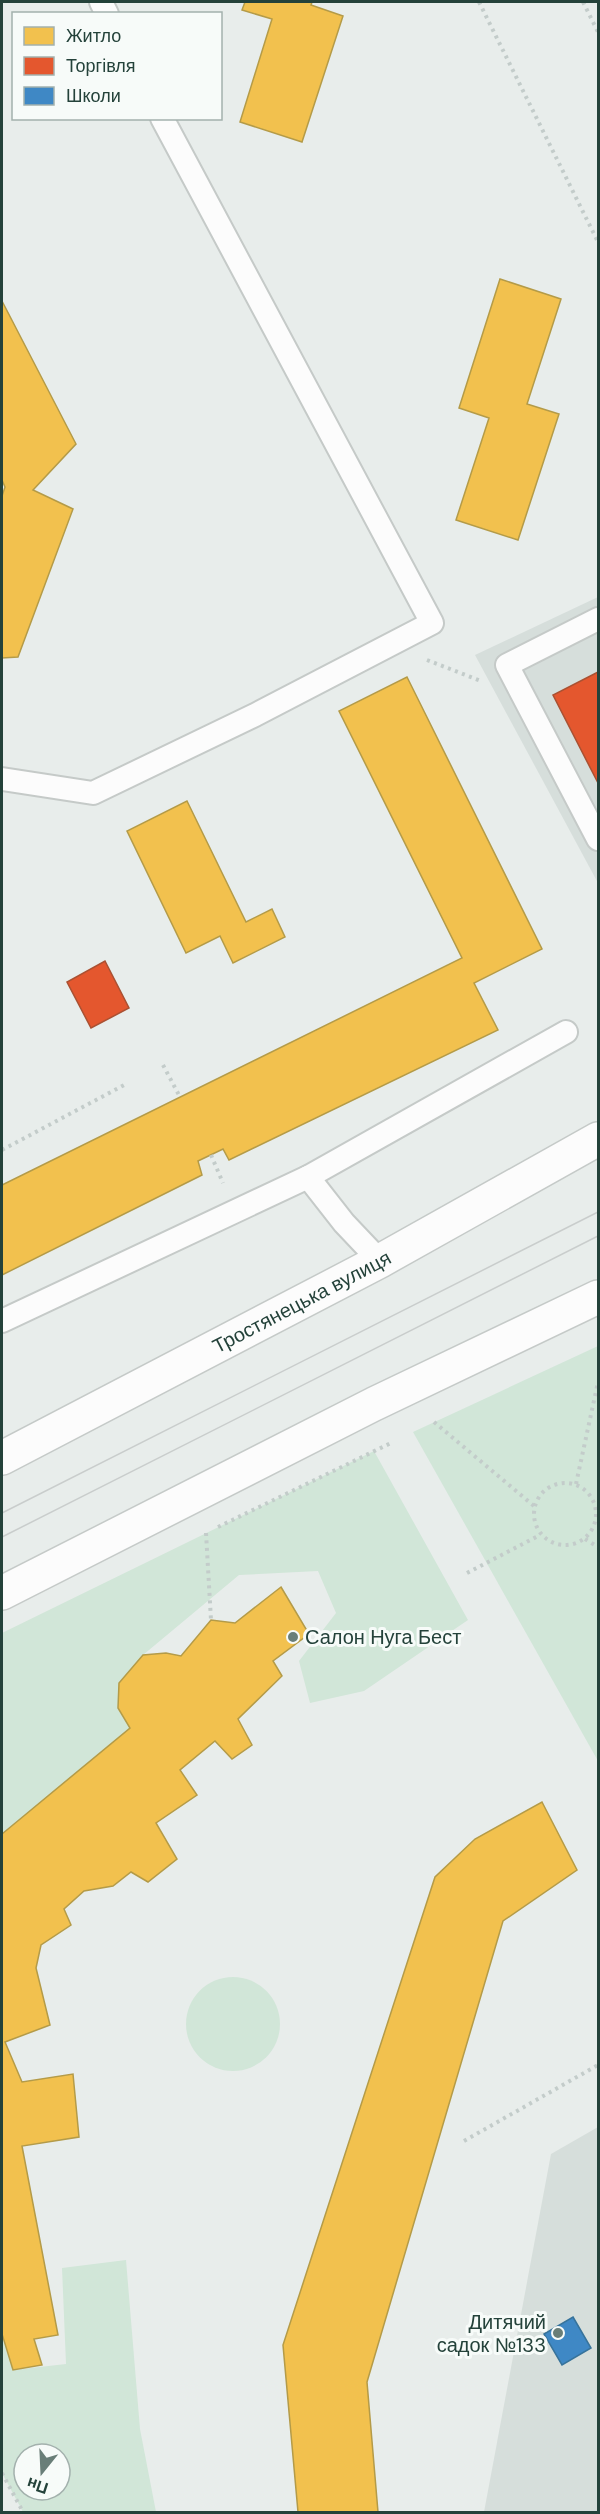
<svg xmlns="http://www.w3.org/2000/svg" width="600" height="2514" viewBox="0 0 600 2514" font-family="'DM Sans',sans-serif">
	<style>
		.built { fill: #d6dedb }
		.green { fill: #d1e6d8; fill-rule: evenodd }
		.homes { fill: #f2c14e; stroke: #b49b48; stroke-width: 1.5 }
		.shops { fill: #e4572e; stroke: #aa5132; stroke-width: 1.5 }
		.schools { fill: #3f88c5; stroke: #37739b; stroke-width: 1.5 }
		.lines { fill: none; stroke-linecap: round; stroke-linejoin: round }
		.service-casing { stroke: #c5cac8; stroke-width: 26 }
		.tertiary-casing { stroke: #c5cac8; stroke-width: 36 }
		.path { stroke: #c3ccca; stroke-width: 4; stroke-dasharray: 3 4.5; stroke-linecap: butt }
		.service { stroke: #fcfcfc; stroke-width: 22 }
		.tertiary { stroke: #fcfcfc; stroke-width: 33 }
		.tram { stroke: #c9cdcc; stroke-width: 1.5 }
		.poi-dot { fill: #697e78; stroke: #f7fbf9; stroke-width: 2 }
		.labels { text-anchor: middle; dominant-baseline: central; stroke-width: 6; stroke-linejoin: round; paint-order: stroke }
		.street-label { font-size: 20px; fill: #24423a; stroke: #f7fbf9 }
		.poi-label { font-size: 20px; fill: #24423a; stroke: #f7fbf9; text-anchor: start }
	</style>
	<rect width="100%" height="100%" fill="#e8edeb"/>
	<g class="built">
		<path d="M598 597V883L475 655Z"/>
		<path d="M598 2127V2512H484L551 2154Z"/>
	</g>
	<g class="green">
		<path d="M598 1346V1761L413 1432Z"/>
		<path d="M374 1451 468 1620 364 1691 310 1703 299 1661 336 1613 318 1571 239 1575 143 1655 120 1683 118 1708 130 1728 2 1834V1633Z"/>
		<circle cx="233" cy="2024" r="47"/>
		<path d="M126 2260 140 2429 156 2512H23L2 2473V2334L13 2370 66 2364 62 2268ZM24 2454H60V2490H24Z"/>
	</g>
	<g class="homes">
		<path d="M245 2H312L311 5 343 16 302 142 240 122 272 19 242 10Z"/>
		<path d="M500 279 561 299 527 404 559 414 518 540 456 520 489 418 459 408Z"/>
		<path d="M2 301 76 444 33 490 73 509 18 657 2 658V496L5 487 2 480Z"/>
		<path d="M407 677 542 949 474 983 498 1030 229 1160 223 1149 198 1161 202 1175 2 1275V1185L462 958 339 711Z"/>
		<path d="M187 801 246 922 272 909 285 937 233 963 220 936 186 953 127 831Z"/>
		<path d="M281 1587 309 1634 273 1661 282 1676 238 1719 252 1745 232 1759 215 1741 180 1770 197 1795 156 1823 177 1859 148 1882 131 1872 113 1886 84 1891 64 1909 71 1925 41 1945 36 1968 50 2025 5 2042 22 2082 73 2074 79 2137 22 2146 58 2335 34 2339 42 2365 13 2370 2 2334V1834L130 1728 118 1708 119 1683 143 1655 166 1653 181 1656 211 1620 235 1623Z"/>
		<path d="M542 1802 577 1870 503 1921 367 2382 378 2512H298L283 2345 435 1877 475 1839Z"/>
	</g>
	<g class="shops">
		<path d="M598 672V783L553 695Z"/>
		<path d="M105 961 129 1008 91 1028 67 982Z"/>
	</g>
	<path class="schools" d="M573 2317 591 2348 562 2365 544 2334Z"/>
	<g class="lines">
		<defs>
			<g id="service">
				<path d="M101 2 107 14"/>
				<path d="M598 619 507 665 598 839"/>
				<path d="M2 779 93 793 255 715 432 623 162 118"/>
				<path d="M308 1177 344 1223 380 1261"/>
				<path d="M2 1321 308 1177 566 1032"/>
			</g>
			<g id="tertiary">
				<path id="s1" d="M2 1458 380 1261 598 1139"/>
				<path d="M2 1593 374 1404 598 1297"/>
			</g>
		</defs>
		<use href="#service" class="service-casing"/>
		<use href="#tertiary" class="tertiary-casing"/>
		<g class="path">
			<path d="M479 2 598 242"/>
			<path d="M583 2 598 32"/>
			<path d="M427 660 481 681"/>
			<path d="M163 1065 180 1097"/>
			<path d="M2 1150 126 1084"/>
			<path d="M211 1155 223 1183"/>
			<path d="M434 1422 534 1506"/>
			<circle cx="565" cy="1514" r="31"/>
			<path d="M576 1484 598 1382"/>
			<path d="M218 1527 393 1442"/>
			<path d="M206 1533 211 1620"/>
			<path d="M585 1539 598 1547"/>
			<path d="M467 1573 540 1535"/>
			<path d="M464 2141 598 2065"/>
			<path d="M2 2473 23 2512"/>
		</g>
		<use href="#service" class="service"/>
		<use href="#tertiary" class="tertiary"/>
		<g class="tram">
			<path d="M2 1513 598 1212"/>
			<path d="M2 1537 598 1236"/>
		</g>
	</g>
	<g class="poi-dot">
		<circle cx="293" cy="1637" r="6"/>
		<circle cx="558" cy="2333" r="6"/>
	</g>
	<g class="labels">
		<g class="street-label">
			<text stroke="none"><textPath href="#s1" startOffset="338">Тростянецька вулиця</textPath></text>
		</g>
		<g class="poi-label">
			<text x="305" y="1637">Салон Нуга Бест</text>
			<text x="546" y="2322" text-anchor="end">Дитячий<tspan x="546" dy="23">садок №133</tspan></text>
		</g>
	</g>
	<rect width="600" height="2514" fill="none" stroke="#24423a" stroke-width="6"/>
	<rect x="12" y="12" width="210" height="108" fill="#f7fbf9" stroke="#a3b1ad" stroke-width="1.5"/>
	<rect x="24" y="27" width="30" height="18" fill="#f2c14e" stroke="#a3b1ad" stroke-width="1.5"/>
	<text x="66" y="42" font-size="18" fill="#24423a">Житло</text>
	<rect x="24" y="57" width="30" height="18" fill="#e4572e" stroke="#a3b1ad" stroke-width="1.5"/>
	<text x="66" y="72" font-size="18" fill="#24423a">Торгівля</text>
	<rect x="24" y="87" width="30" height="18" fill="#3f88c5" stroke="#a3b1ad" stroke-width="1.5"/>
	<text x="66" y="102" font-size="18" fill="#24423a">Школи</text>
	<g transform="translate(42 2472) rotate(198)"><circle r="28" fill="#f7fbf9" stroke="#a3b1ad" stroke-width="1.5"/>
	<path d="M0-4.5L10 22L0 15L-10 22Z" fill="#697e78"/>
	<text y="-9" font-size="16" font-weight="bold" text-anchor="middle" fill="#24423a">Пн</text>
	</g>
</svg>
